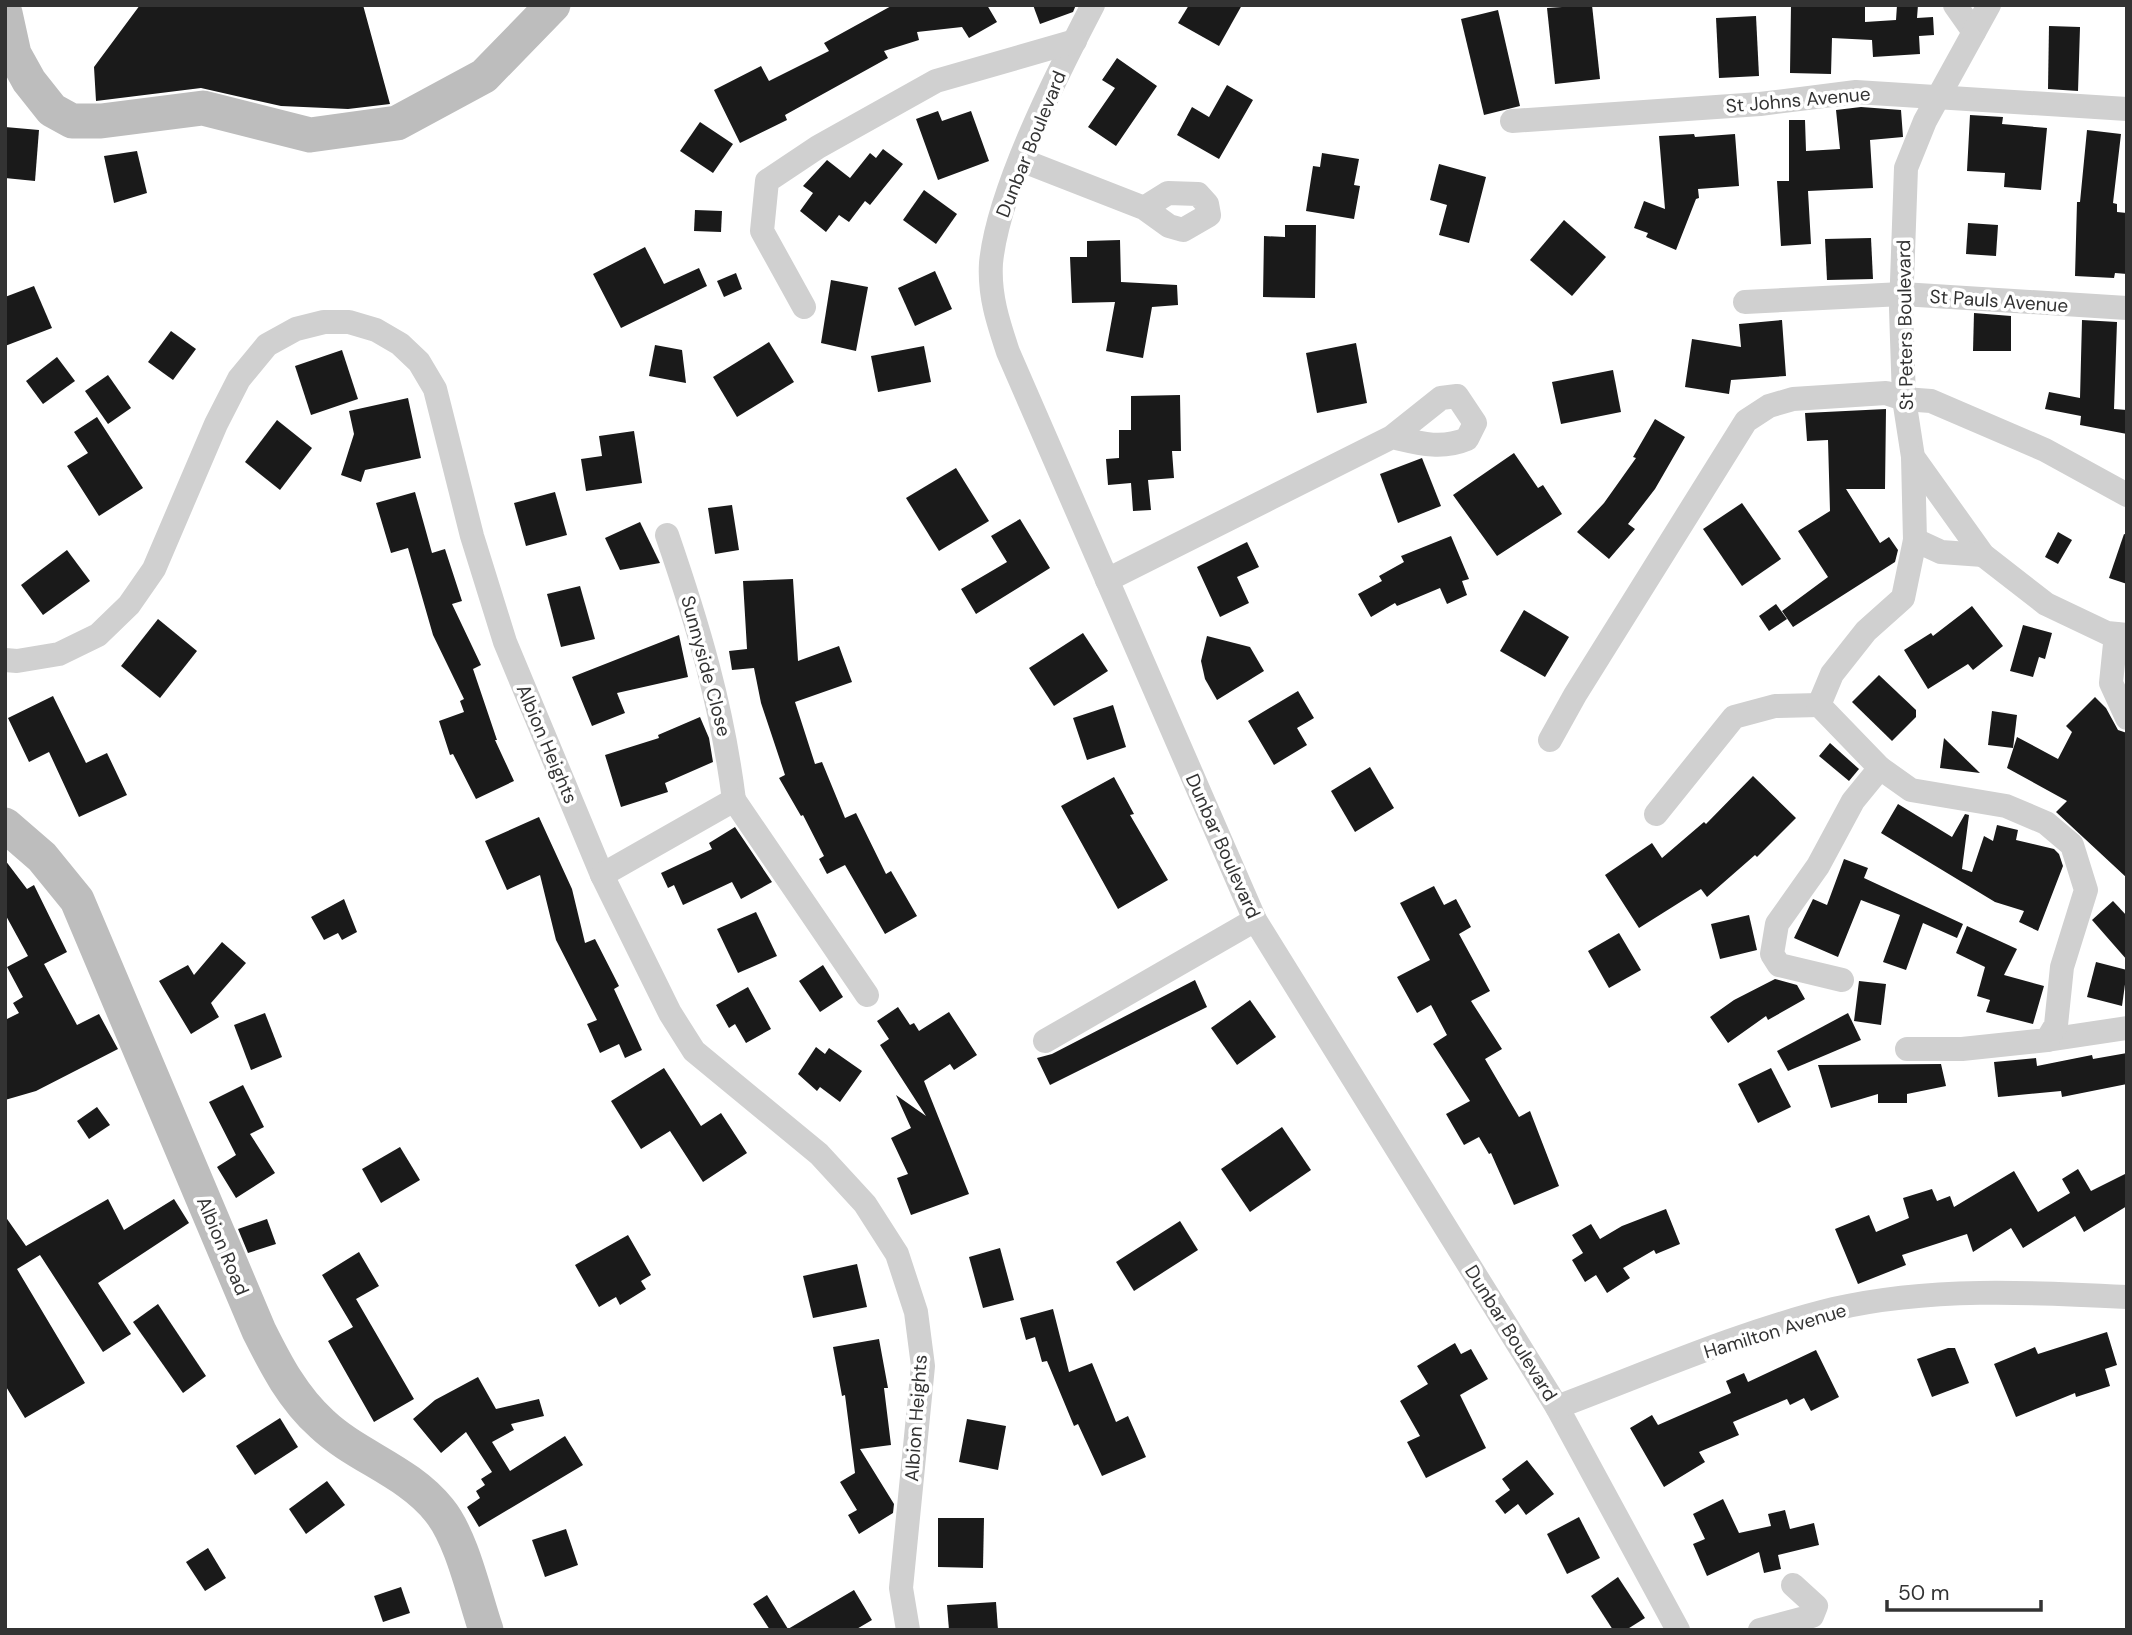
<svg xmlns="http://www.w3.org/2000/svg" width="2132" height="1635" viewBox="0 0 2132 1635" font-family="'DM Sans',sans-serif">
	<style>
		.building { fill: #1a1a1a }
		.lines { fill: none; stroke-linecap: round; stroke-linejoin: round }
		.street { stroke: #d0d0d0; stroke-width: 24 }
		.secondary { stroke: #bdbdbd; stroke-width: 35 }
		.labels { text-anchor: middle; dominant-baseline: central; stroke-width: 7; stroke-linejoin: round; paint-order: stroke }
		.street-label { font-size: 19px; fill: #333; stroke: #fff }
	</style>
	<rect width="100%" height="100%" fill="#fff"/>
	<g class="building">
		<path d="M140 5H363L390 104 348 109 281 106 201 88 96 101 94 67Z"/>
		<path d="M893 5H987L997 22 969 38 962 27 917 32 919 40 884 51 888 58 785 115 787 120 740 143 714 90 761 66 769 81 829 51 824 43Z"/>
		<path d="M1033 5H1076L1073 12 1040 24Z"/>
		<path d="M1189 5H1242L1219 46 1178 23Z"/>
		<path d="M1592 5 1600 79 1555 84 1547 8Z"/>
		<path d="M1791 5H1865V22L1896 20 1897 5H1918L1917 18 1933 17 1934 35 1919 36 1920 54 1873 57 1872 40 1832 38 1831 74 1790 73Z"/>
		<path d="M1498 10 1520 106 1484 115 1461 19Z"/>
		<path d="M1756 16 1759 76 1719 78 1716 18Z"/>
		<path d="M2049 26 2080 27 2078 91 2048 89Z"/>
		<path d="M1117 58 1157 86 1116 146 1088 127 1115 88 1102 80Z"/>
		<path d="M1227 85 1253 100 1219 159 1177 135 1192 107 1209 117Z"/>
		<path d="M1861 107 1901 110 1903 137 1870 140 1873 188 1808 191 1811 244 1781 246 1777 181H1789V120H1805L1806 151 1840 149 1836 110Z"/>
		<path d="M938 111 942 121 971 111 989 161 938 180 916 119Z"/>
		<path d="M1970 115 2003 117 2002 124 2047 128 2041 190 2004 187 2005 173 1967 171Z"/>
		<path d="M700 122 733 144 713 173 680 151Z"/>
		<path d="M5 127 39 130 35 181 5 178Z"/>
		<path d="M2087 130 2121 134 2113 203 2117 204V212L2127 213V274L2115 273 2114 278 2075 276 2077 202H2080Z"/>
		<path d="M1694 134 1695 137 1735 134 1739 186 1698 189 1699 198 1696 199 1676 250 1646 237 1648 233 1634 228 1644 201 1665 209 1659 136Z"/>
		<path d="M883 149 903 164 870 205 865 201 849 222 839 215 826 232 800 211 813 193 803 186 827 160 850 178 870 153 876 158Z"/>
		<path d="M137 151 147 193 114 203 104 156Z"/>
		<path d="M1322 153 1359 159 1354 185 1360 186 1354 219 1306 211 1313 166 1320 167Z"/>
		<path d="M1439 164 1486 177 1469 243 1439 235 1447 205 1430 200Z"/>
		<path d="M924 190 957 214 936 244 903 220Z"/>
		<path d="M695 210 722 211 721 232 694 231Z"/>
		<path d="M1564 220 1606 257 1572 296 1530 260Z"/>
		<path d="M1968 223 1998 225 1996 256 1966 254Z"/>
		<path d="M1285 225H1316L1315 298 1263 297 1264 236 1285 237Z"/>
		<path d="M1871 238 1873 279 1827 280 1825 239Z"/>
		<path d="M1120 240 1121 282 1177 285 1178 305 1152 307 1143 358 1106 351 1115 302 1072 303 1070 257H1087V241Z"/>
		<path d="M645 247 664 284 699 268 707 286 621 328 593 274Z"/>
		<path d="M935 271 952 309 915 326 898 288Z"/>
		<path d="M736 273 742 289 724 297 717 281Z"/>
		<path d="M831 280 868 287 856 351 821 343Z"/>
		<path d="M34 286 52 328 5 346V297Z"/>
		<path d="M1974 313 2011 316V351H1973Z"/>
		<path d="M1782 320 1786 376 1731 380 1729 394 1685 387 1692 339 1741 347 1739 324Z"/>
		<path d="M2082 320 2117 322 2114 409 2127 410V434L2080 425 2081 416 2045 409 2049 392 2080 398Z"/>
		<path d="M171 331 196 349 173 380 148 362Z"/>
		<path d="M769 342 794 382 737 417 713 377Z"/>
		<path d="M1356 343 1367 403 1317 413 1306 353Z"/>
		<path d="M655 345 682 350 686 383 649 376Z"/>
		<path d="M924 346 931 382 878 392 871 356Z"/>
		<path d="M342 350 358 399 311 415 295 366Z"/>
		<path d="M57 357 75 381 43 404 26 381Z"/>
		<path d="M1613 370 1621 412 1561 424 1552 382Z"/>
		<path d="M108 375 131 408 108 424 85 391Z"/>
		<path d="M1180 395 1181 451H1172L1174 478 1148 480 1151 510 1133 511 1131 483 1108 485 1106 459 1119 458V430H1131V396Z"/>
		<path d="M408 398 421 458 365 470 361 482 341 475 354 434 349 411Z"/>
		<path d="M1886 409 1885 489H1846L1880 543 1889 537 1898 550 1895 562 1793 627 1782 611 1828 577 1798 531 1830 511 1828 440 1807 441 1805 413Z"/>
		<path d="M97 417 143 488 99 516 67 466 88 453 74 432Z"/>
		<path d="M1655 419 1685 437 1655 489 1628 524 1635 529 1609 559 1577 532 1604 503 1636 458 1633 457Z"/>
		<path d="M277 420 312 448 280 490 245 462Z"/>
		<path d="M634 431 642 483 586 491 581 459 602 456 599 436Z"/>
		<path d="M1514 453 1538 488 1543 485 1562 514 1497 556 1453 495Z"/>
		<path d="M1422 458 1441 506 1398 523 1380 474Z"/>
		<path d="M956 468 989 521 939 551 906 498Z"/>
		<path d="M415 492 432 553 445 549 462 601 452 604 481 665 473 669 497 740H495L514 781 476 799 453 754 450 755 439 721 464 712 460 701 464 699 433 635 408 548 391 553 376 503Z"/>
		<path d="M555 492 567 535 526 546 514 503Z"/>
		<path d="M1742 503 1781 559 1742 586 1703 529Z"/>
		<path d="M732 505 739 550 715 554 708 508Z"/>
		<path d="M1020 519 1050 568 976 614 961 589 1007 562 991 536Z"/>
		<path d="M640 522 660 563 620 570 605 538Z"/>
		<path d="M2058 532 2072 540 2058 564 2045 557Z"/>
		<path d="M2124 534 2127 535V584L2109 578Z"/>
		<path d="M1451 536 1469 579 1462 581 1467 595 1447 604 1440 588 1397 606 1395 603 1371 617 1358 594 1382 581 1379 576 1404 562 1401 556Z"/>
		<path d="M1247 542 1259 567 1237 577 1249 603 1220 617 1197 567Z"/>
		<path d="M67 550 90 581 43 615 21 585Z"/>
		<path d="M793 579 798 661 839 646 852 682 795 702 815 764 822 762 845 818 856 813 886 874 891 871 917 916 885 934 845 865 827 874 819 859 824 856 803 815 801 816 779 778 785 775 761 703 754 668 732 670 729 651 747 649 743 581Z"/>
		<path d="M580 586 595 639 561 647 547 594Z"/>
		<path d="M1776 604 1787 619 1769 631 1759 616Z"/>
		<path d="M1972 606 2003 646 1973 670 1968 664 1928 689 1904 650 1931 633 1933 636Z"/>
		<path d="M1524 610 1569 637 1545 677 1500 651Z"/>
		<path d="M158 619 197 651 160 698 121 666Z"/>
		<path d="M2023 625 2052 633 2045 659 2039 657 2033 677 2010 671Z"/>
		<path d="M1083 633 1108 671 1054 706 1029 668Z"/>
		<path d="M679 635 688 677 617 693 625 713 592 726 572 677Z"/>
		<path d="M1207 636 1250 647 1264 671 1217 700 1205 679 1201 661Z"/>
		<path d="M1879 675 1916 710V717L1892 741 1852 702Z"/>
		<path d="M1298 691 1314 718 1297 728 1307 745 1274 765 1248 721Z"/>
		<path d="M53 696 86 763 107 753 127 795 79 817 49 752 29 762 8 718Z"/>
		<path d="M2095 697 2106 708 2118 730 2127 733V878L2056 812 2067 801 2007 768 2017 737 2058 759 2072 732 2066 726Z"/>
		<path d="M1113 705 1126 747 1087 760 1073 718Z"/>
		<path d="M1992 711 2017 715 2013 748 1988 745Z"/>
		<path d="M700 717 709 738 713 762 665 783 668 792 621 807 605 755 659 738 658 735Z"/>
		<path d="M1944 738 1980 773 1940 768Z"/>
		<path d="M1830 743 1859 769 1849 781 1819 756Z"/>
		<path d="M1370 767 1394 808 1355 832 1331 791Z"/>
		<path d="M1753 776 1796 818 1757 857 1755 855 1707 897 1701 889 1639 928 1605 875 1652 843 1662 858 1704 822 1706 824Z"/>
		<path d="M1114 777 1134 814 1130 815 1168 880 1118 909 1061 806Z"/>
		<path d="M1898 804 1952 837 1965 814 1969 815 1962 869 1972 872 1984 836 1993 841 1997 825 2018 830 2016 840 2054 849 2059 854 2063 866 2038 931 2019 922 2024 911 1995 902 1881 833Z"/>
		<path d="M539 817 572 889 585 943 595 939 619 986 614 989 642 1050 625 1058 619 1044 600 1053 587 1024 597 1020 556 940 540 875 507 890 485 841Z"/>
		<path d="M735 827 772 882 741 899 732 882 683 905 674 885 668 888 661 873 712 849 709 843Z"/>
		<path d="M1844 859 1868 868 1864 878 1963 924 1957 938 1923 923 1906 970 1883 962 1900 915 1861 900 1838 957 1794 938 1813 899 1827 905Z"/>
		<path d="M5 860 27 889 34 885 67 952 44 964 77 1025 99 1014 118 1049 36 1091 5 1100V1020L19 1013 13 1003 23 997 7 967 28 956 5 914Z"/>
		<path d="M1434 886 1444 905 1456 899 1471 927 1459 934 1490 991 1471 1001 1502 1049 1485 1059 1519 1117 1530 1111 1559 1186 1514 1205 1491 1153 1489 1154 1479 1137 1464 1145 1446 1114 1470 1101 1433 1044 1447 1035 1431 1005 1417 1013 1397 977 1430 960 1400 903Z"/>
		<path d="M344 899 357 932 342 940 338 933 324 940 311 917Z"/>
		<path d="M2113 901 2127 916V960L2092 920Z"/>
		<path d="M756 912 777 956 738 973 717 929Z"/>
		<path d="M1749 915 1757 950 1720 959 1711 924Z"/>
		<path d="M1967 926 2017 949 2004 975 2044 986 2033 1024 1986 1012 1990 1000 1977 996 1985 967 1956 953Z"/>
		<path d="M1619 933 1641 970 1609 988 1588 951Z"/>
		<path d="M222 942 246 963 211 1003 219 1017 191 1034 159 981 188 965 194 975Z"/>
		<path d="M2096 962 2127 970 2122 1006 2087 997Z"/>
		<path d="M823 965 843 997 820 1012 799 981Z"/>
		<path d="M1775 979 1797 985 1805 999 1768 1020 1766 1016 1728 1043 1710 1017 1734 1000Z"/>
		<path d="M1195 980 1207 1007 1050 1085 1037 1058 1052 1054Z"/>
		<path d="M1859 981 1886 984 1881 1025 1854 1021Z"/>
		<path d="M748 987 771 1029 746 1043 735 1024 729 1028 716 1005Z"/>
		<path d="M1250 1000 1276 1037 1237 1065 1211 1028Z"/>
		<path d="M898 1007 910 1025 914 1023 919 1031 949 1012 977 1055 954 1070 950 1064 924 1081 969 1194 911 1215 897 1178 908 1174 891 1138 911 1128 896 1095 926 1116 880 1045 889 1039 877 1021Z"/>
		<path d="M265 1013 282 1057 251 1070 234 1025Z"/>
		<path d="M1848 1013 1861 1040 1788 1071 1777 1051Z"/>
		<path d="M816 1047 825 1054 829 1048 862 1071 840 1102 820 1087 817 1091 798 1074Z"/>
		<path d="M2127 1053V1084L2062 1097 2061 1091 1998 1097 1994 1062 2036 1058 2037 1066 2092 1055 2093 1059Z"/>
		<path d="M1941 1064 1946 1086 1907 1094V1103H1878V1094L1831 1108 1818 1065Z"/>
		<path d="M664 1068 701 1126 721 1113 747 1153 703 1182 670 1131 641 1149 611 1101Z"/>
		<path d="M1771 1068 1791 1107 1758 1123 1738 1084Z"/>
		<path d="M243 1085 264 1127 250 1134 275 1173 236 1198 217 1167 236 1155 209 1102Z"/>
		<path d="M97 1107 110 1125 89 1139 77 1121Z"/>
		<path d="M1282 1127 1311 1170 1250 1212 1221 1169Z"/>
		<path d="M400 1147 420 1180 381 1203 362 1169Z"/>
		<path d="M2078 1169 2091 1191 2127 1173V1206L2084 1232 2075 1216 2023 1248 2011 1228 1973 1252 1967 1234 1902 1255 1906 1265 1858 1284 1835 1229 1869 1215 1876 1232 1909 1218 1903 1198 1932 1189 1937 1201 1950 1196 1954 1207 2014 1171 2038 1212 2070 1193 2062 1179Z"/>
		<path d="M108 1199 124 1230 174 1199 189 1223 98 1283 131 1334 103 1352 40 1255 17 1269 85 1383 25 1418 5 1385V1216L26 1246Z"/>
		<path d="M1666 1209 1680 1244 1656 1254 1654 1250 1623 1268 1630 1278 1607 1293 1596 1275 1585 1282 1572 1260 1583 1253 1572 1235 1591 1224 1600 1239 1622 1226Z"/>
		<path d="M267 1219 276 1244 248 1253 238 1229Z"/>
		<path d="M1180 1221 1198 1250 1134 1291 1116 1262Z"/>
		<path d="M628 1235 651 1275 641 1281 646 1289 620 1305 616 1297 599 1307 575 1265Z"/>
		<path d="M1000 1248 1014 1300 983 1308 969 1257Z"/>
		<path d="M359 1252 379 1286 356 1299 414 1399 374 1422 328 1341 353 1327 322 1275Z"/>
		<path d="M857 1264 867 1307 813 1318 803 1276Z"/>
		<path d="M158 1304 206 1376 183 1393 133 1322Z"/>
		<path d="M1053 1309 1069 1372 1092 1363 1116 1422 1128 1416 1146 1457 1102 1476 1078 1424 1074 1426 1047 1361 1042 1362 1035 1337 1026 1340 1020 1318Z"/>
		<path d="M2107 1332 2117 1365 2105 1369 2110 1386 2076 1397 2075 1393 2016 1417 1994 1364 2035 1347 2038 1354Z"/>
		<path d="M879 1339 888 1388H884L891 1445 860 1449 894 1504 893 1513 859 1534 848 1515 857 1510 840 1482 855 1473 845 1395 842 1396 833 1347Z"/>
		<path d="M1455 1343 1461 1354 1471 1349 1488 1379 1460 1395 1486 1448 1426 1478 1407 1442 1420 1436 1400 1401 1428 1384 1417 1366Z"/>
		<path d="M1948 1348H1955L1969 1383 1932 1397 1917 1359Z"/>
		<path d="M1816 1350 1839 1397 1811 1411 1804 1398 1790 1405 1787 1399 1733 1422 1739 1435 1699 1452 1705 1462 1664 1487 1630 1428 1652 1415 1658 1425 1731 1393 1726 1381 1744 1373 1748 1382Z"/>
		<path d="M478 1377 496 1409 539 1399 544 1416 511 1424 514 1430 492 1442 510 1471 565 1436 583 1465 479 1527 467 1507 480 1498 476 1491 485 1485 481 1479 492 1472 466 1432 441 1453 413 1419 435 1400Z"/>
		<path d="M280 1418 298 1447 255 1475 236 1446Z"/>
		<path d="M967 1419 1006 1426 998 1470 959 1462Z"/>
		<path d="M1527 1460 1554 1494 1526 1515 1518 1504 1505 1514 1495 1501 1510 1490 1502 1479Z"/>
		<path d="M327 1481 345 1505 306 1534 289 1509Z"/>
		<path d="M1723 1499 1739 1533 1771 1526 1768 1514 1785 1510 1790 1529 1814 1523 1819 1545 1778 1555 1781 1569 1764 1573 1759 1552 1707 1576 1693 1544 1705 1539 1693 1514Z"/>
		<path d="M1579 1517 1600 1558 1567 1574 1547 1534Z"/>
		<path d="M938 1518H984L983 1568 938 1567Z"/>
		<path d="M566 1529 578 1565 545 1577 532 1540Z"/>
		<path d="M208 1548 226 1578 205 1591 186 1562Z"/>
		<path d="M1618 1577 1645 1618 1626 1630H1613L1591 1596Z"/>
		<path d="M401 1587 410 1613 383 1622 374 1596Z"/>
		<path d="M854 1590 872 1620 855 1630H770L753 1604 767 1595 788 1629Z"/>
		<path d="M996 1602 998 1630H949L947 1605Z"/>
	</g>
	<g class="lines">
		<g class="street">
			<path d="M1093 5C1058 72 998 190 991 263 989 295 998 322 1008 352L1255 920 1557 1407 1678 1630"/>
			<path d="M1955 5 1974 32"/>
			<path d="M1989 5 1925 121 1906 168 1901 309 1904 399 1913 457 1983 555 2046 604 2107 633 2127 635"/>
			<path d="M1512 121 1760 104 1856 92 2127 109"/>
			<path d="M1021 160 1144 208 1169 226 1183 230 1209 215 1207 204 1198 194 1168 193 1144 208"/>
			<path d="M1745 302 1902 294 2127 308"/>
			<path d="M804 307 762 231 767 181 818 147 936 81 1075 41"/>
			<path d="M667 535C698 625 722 705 734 800"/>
			<path d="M1915 540 1941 552 1983 555"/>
			<path d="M1107 580 1392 437 1441 398 1457 396 1475 423 1467 439C1441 450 1418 443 1392 437"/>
			<path d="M2116 634 2111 683 2127 718"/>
			<path d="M5 660 17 661 59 654 98 635 129 605 154 569 216 424 239 379 267 345 296 329 324 322H349L376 330 400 344 419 362 435 389 472 536 505 642 602 875 670 1013 694 1051 819 1154 865 1204 897 1254 916 1312 923 1366 901 1588 908 1630"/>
			<path d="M1550 740 1575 695 1746 421 1769 406 1793 399 1886 393 1904 399 1931 401 2045 450 2127 495"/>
			<path d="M1656 814 1734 717 1775 706 1819 705"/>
			<path d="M602 875 734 800 867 995"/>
			<path d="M1842 980 1779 965 1772 954 1777 924 1818 866 1853 801 1880 768"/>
			<path d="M2047 1040 2127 1028"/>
			<path d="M1045 1041 1255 920"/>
			<path d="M1907 1049H1962L2047 1040 2056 1025 2062 967 2086 890 2072 845 2046 823 2006 806 1911 790 1880 768 1819 705 1832 674 1866 631 1903 598 1915 540 1913 457"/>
			<path d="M1557 1407C1648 1373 1740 1332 1834 1309 1928 1287 2031 1292 2127 1297"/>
			<path d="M1760 1630 1812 1616 1816 1606 1793 1585"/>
		</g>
		<g class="secondary">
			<path d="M5 13 14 54 29 81 52 110 72 121H101L203 108 310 135 397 123 484 76 553 5"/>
			<path d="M5 825 42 857 77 900 259 1331C276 1365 293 1398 322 1424 357 1457 408 1471 439 1510 462 1538 474 1595 486 1630"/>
		</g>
	</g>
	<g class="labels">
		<g class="street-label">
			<text transform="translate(1798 100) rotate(-5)">St Johns Avenue</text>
			<text transform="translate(1031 144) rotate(-68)">Dunbar Boulevard</text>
			<text transform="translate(1999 301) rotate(4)">St Pauls Avenue</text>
			<text transform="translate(1905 325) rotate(-91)">St Peters Boulevard</text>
			<text transform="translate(706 666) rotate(75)">Sunnyside Close</text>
			<text transform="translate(547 744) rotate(67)">Albion Heights</text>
			<text transform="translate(1223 846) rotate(66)">Dunbar Boulevard</text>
			<text transform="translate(223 1246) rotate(67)">Albion Road</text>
			<text transform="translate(1775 1331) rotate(-17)">Hamilton Avenue</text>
			<text transform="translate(1511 1333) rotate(58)">Dunbar Boulevard</text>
			<text transform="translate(916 1418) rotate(-86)">Albion Heights</text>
		</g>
	</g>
	<rect width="2132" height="1635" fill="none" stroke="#333333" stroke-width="14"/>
	<path d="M1887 1600v10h154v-10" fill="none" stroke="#333333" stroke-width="3.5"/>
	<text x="1898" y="1600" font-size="21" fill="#333333" stroke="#ffffff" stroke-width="5" paint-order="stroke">50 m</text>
</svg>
